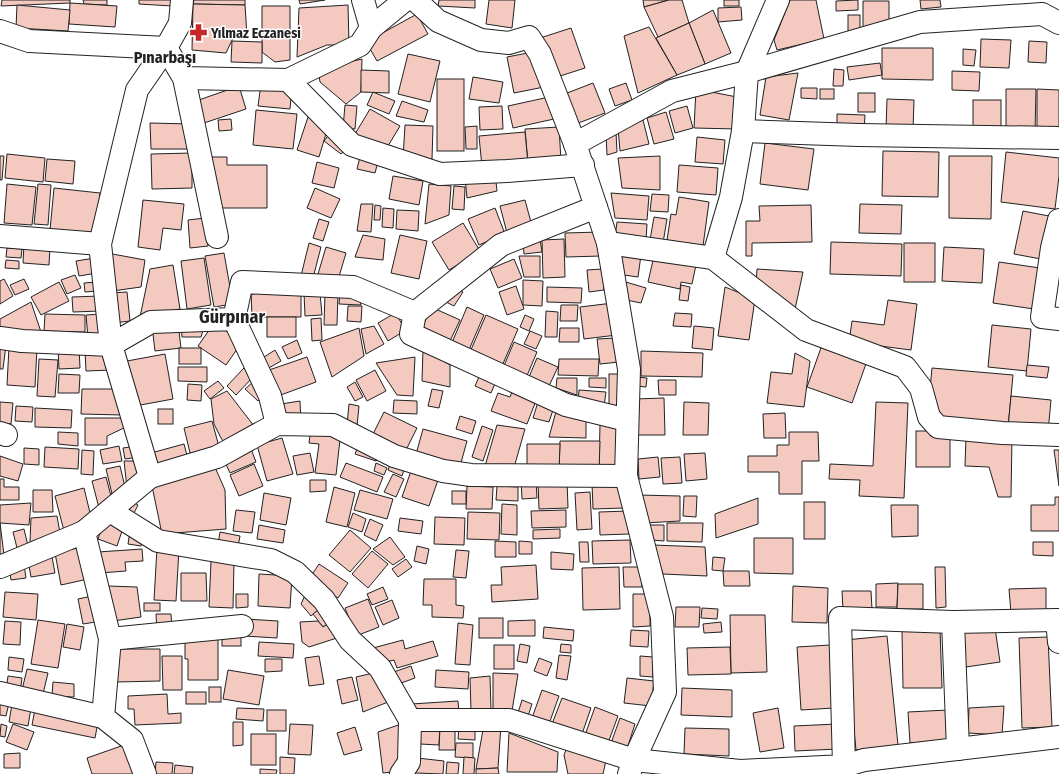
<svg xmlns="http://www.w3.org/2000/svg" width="1059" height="774" viewBox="0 0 1059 774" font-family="'Fira Sans Condensed',sans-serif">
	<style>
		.building { fill: #f3c9c0; stroke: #222 }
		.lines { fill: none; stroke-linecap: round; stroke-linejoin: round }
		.minor-casing { stroke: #222; stroke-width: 24 }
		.minor { stroke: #fff; stroke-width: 22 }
		.labels { text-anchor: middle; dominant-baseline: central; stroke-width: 3; stroke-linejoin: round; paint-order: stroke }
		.poi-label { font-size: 14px; font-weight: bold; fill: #222; stroke: #fff; text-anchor: start }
		.quarter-label { font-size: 16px; font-weight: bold; fill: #222; stroke: #fff }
		.district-label { font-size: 18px; font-weight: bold; fill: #222; stroke: #fff }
	</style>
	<rect width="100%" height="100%" fill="#fff"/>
	<g class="building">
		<path d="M2 0H70V3L1 6Z"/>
		<path d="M83 0H107V5L84 4Z"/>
		<path d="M139 0H173L172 6 139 4Z"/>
		<path d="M194 0H245V5L193 4Z"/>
		<path d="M299 0H325L300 4Z"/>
		<path d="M439 0H475V8L438 6Z"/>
		<path d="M489 0H515L512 28 486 24Z"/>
		<path d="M643 0H669L644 7Z"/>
		<path d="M669 0H682L689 23 658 37 644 7Z"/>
		<rect x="724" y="0" width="15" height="6"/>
		<path d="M790 0H816L824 39 777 50 774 40Z"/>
		<path d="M858 0V10L836 11V1Z"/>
		<path d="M920 0H940L941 7 921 9Z"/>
		<path d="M863 1H889V20L863 27Z"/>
		<path d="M70 3 117 6 115 27 69 24Z"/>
		<path d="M193 4 245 5 247 36H234L226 53 192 50Z"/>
		<path d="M17 5 70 10 68 31 16 28Z"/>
		<path d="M348 5 349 45H327L297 57 299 8Z"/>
		<path d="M262 6H290V60L275 62 262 52Z"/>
		<path d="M741 7 742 20 718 22V8Z"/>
		<path d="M713 10 731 53 705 64 689 23Z"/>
		<path d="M417 14 428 34 377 61 366 42Z"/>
		<rect x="848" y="15" width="12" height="17"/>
		<path d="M689 23 705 64 677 75 656 38Z"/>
		<path d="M649 27 677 75 638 93 624 36Z"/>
		<path d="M571 28 585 68 554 78 540 38Z"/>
		<path d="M981 39 1011 40 1009 68 980 67Z"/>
		<path d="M232 41 262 42V63L231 62Z"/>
		<path d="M1029 41 1047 42 1046 63 1028 62Z"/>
		<path d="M882 48H933V80L882 79Z"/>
		<path d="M963 49 976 50 974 66 963 65Z"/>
		<path d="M533 52 544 87 514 93 507 57Z"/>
		<path d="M408 54 440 61 430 102 398 94Z"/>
		<path d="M362 59 361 92 346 104 320 82 318 69Z"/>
		<path d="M880 63 882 75 849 80 847 67Z"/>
		<path d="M834 69 844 70 843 86H833Z"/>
		<path d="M361 70 389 71V93L361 92Z"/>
		<path d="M952 71 980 72 979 91 952 90Z"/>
		<path d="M798 73 789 120 760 115 766 77Z"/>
		<path d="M473 77 503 82 499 103 469 99Z"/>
		<rect x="437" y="79" width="27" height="72"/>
		<path d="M593 83 605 113 573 125 562 95Z"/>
		<path d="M626 83 632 100 615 106 609 89Z"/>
		<path d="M261 84 292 87 290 109 258 106Z"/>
		<path d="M239 86 246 109 201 124 193 102Z"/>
		<path d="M801 88H817V99L801 98Z"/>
		<path d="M696 89 737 97V129L694 128Z"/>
		<rect x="820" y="89" width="14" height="10"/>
		<path d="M1006 89H1036L1035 133 1006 132Z"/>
		<path d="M1037 89 1059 90V128H1037Z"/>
		<path d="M373 92 395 101 389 114 367 105Z"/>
		<rect x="858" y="93" width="17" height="19"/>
		<path d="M549 97 554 119 513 128 508 106Z"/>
		<path d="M887 99 914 100 913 130 886 129Z"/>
		<rect x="973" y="100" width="28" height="33"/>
		<path d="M402 101 428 110 424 122 396 116Z"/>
		<path d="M345 105 357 106 355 129 343 128Z"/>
		<path d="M502 106 503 129 480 130 479 107Z"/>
		<path d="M687 106 693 128 675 133 669 111Z"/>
		<path d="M370 109 400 126 385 151 355 134Z"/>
		<path d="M256 110 297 114 293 149 253 145Z"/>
		<path d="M666 112 674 139 654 144 647 118Z"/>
		<path d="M837 114 865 115 864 132 837 131Z"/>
		<path d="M308 117 329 124 319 157 297 150Z"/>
		<path d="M231 119 232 130 219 131 218 120Z"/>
		<path d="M643 120 649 144 620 151 618 128Z"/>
		<path d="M150 123 190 124 191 149H151Z"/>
		<path d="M405 125 433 126 432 159 403 158Z"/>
		<path d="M477 126V149H466L465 127Z"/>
		<path d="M559 127 561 161 528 164 525 129Z"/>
		<path d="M331 132 348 146 341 154 324 141Z"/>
		<path d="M525 132 528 164 482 167 479 136Z"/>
		<path d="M616 132 617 152 607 155 606 134Z"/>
		<path d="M697 137 725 140 723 164 695 162Z"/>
		<path d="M765 143 814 149 808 190 760 184Z"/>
		<path d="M883 151 939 152 938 197 882 196Z"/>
		<path d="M1006 152 1059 158V176L1055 209 1001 202Z"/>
		<path d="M192 153V188L152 189 151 154Z"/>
		<path d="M361 153 379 158 375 173 357 169Z"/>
		<path d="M7 154 45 158 43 182 5 178Z"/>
		<path d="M0 156H4L2 180H0Z"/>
		<path d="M660 156V190L622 188 618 158Z"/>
		<path d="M949 156H992L991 219 949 218Z"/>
		<path d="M209 157H227V165H267V208H216Z"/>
		<path d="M47 159 75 161 73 184 45 181Z"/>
		<path d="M317 162 339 168 334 188 312 183Z"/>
		<path d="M679 165 718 168 716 195 677 192Z"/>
		<path d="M495 173 497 191 467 198 465 178Z"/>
		<path d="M393 176 423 181 419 205 389 199Z"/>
		<path d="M7 184 36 187 32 225 4 223Z"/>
		<path d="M38 184 51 185 48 225 34 224Z"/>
		<path d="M429 184 451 186 449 215 425 224Z"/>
		<path d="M454 186 465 187 464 210 452 209Z"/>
		<path d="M54 188 100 193 96 234 50 230Z"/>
		<path d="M315 188 340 199 331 218 307 208Z"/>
		<path d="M611 193 649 196 647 220 615 218Z"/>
		<path d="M652 194 669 195 668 212 650 211Z"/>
		<path d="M679 197 709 202 703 246 667 240 671 214 676 215Z"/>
		<path d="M143 200 184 204 181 230 163 228 160 250 138 247Z"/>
		<path d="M525 200 532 226 507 233 500 206Z"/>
		<path d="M361 204H373L371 232 357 231Z"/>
		<path d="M860 204 902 205 901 234 859 233Z"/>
		<path d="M375 205 381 206 380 220H374Z"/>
		<path d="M811 205 812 242 752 243V256H746V221H760L759 206Z"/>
		<path d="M383 208 394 209 393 228 382 227Z"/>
		<path d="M495 208 505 234 479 245 468 219Z"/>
		<path d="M397 210 419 211 418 231 396 229Z"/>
		<path d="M1023 211 1049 216 1041 259 1014 254Z"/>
		<path d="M654 217 667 219 663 243 650 240Z"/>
		<path d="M205 218 208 246 190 248 188 220Z"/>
		<path d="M319 219 329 222 323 241 313 238Z"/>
		<path d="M617 222 647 224 646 240 615 237Z"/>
		<path d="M463 223 480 251 449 270 432 242Z"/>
		<path d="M601 232 602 256 566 257 565 233Z"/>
		<path d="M363 235 385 239 383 260 355 257Z"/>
		<path d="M400 235 427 241 419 279 391 273Z"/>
		<path d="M540 239 542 252 524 254 523 242Z"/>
		<path d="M564 239 565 277 543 278 542 240Z"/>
		<path d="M831 242 902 244 901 276 830 274Z"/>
		<path d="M309 243 321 247 313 278 301 276Z"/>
		<rect x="904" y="243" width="31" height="39"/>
		<path d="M24 244 50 247 49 265 23 263Z"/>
		<path d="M326 247 346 253 338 280 318 274Z"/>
		<path d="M944 247 984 249 982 283 942 281Z"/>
		<path d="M7 248 22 249 21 258 6 257Z"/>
		<path d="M616 252 641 255 638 277 617 274Z"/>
		<path d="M107 253 145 260 141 287 112 291Z"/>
		<path d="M224 253 233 304 214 307 205 256Z"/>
		<path d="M519 256H540V277H524Z"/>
		<path d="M654 256 696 265 692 284 681 282 680 289 648 282Z"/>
		<path d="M95 258 97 273 79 276 76 261Z"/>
		<path d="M204 258 211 305 187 309 181 261Z"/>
		<path d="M514 259 522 278 498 288 490 269Z"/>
		<path d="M6 260 19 261V269L5 268Z"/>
		<path d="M999 262 1040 268 1034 309 993 303Z"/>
		<path d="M173 265 180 309 140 317 150 269Z"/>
		<path d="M602 269 604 290 589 292 587 270Z"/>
		<path d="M757 269 803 272 794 314 756 285Z"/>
		<path d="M75 275 81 288 67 294 61 280Z"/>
		<path d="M4 279 13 296 0 304V281Z"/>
		<path d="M24 279 29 289 15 295 10 285Z"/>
		<path d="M523 280 543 281 542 306 523 305Z"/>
		<path d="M619 280 646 288 641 303 621 299Z"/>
		<path d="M59 282 69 301 41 315 31 297Z"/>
		<path d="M96 282 97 291 85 292 84 283Z"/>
		<path d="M681 285 690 287 688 301 679 300Z"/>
		<path d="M516 286 524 309 507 315 499 292Z"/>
		<path d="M455 287 463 292 454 306 446 302Z"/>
		<path d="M547 287 582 288 581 303 547 302Z"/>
		<path d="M725 287 755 299 749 340 718 336Z"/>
		<path d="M251 291H301V317H252Z"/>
		<path d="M340 291 358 293 361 305 339 304Z"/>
		<path d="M127 292 130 321 113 323 110 293Z"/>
		<path d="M304 293H320L322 315 305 316Z"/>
		<path d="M325 293H338L337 325H324Z"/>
		<path d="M100 296V311L73 312 72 297Z"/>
		<path d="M888 300 917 304 911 350 849 342 852 321 884 325Z"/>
		<path d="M31 302 41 332H0V319Z"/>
		<path d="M613 303 617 335 584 339 580 307Z"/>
		<path d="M561 305H578L577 321H560Z"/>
		<path d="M348 306H362L361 322 347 321Z"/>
		<path d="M431 307 460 320 449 343 421 331Z"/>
		<path d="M467 307 484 315 468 352 451 345Z"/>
		<path d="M546 311 558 312 557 337H545Z"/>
		<path d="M395 313 406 330 388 341 378 323Z"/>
		<path d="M675 313 692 314 691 327 673 326Z"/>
		<path d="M45 314 85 315V332L44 331Z"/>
		<path d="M101 314 103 336 88 337 86 315Z"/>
		<path d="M486 315 518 329 502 366 470 352Z"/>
		<path d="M525 315 534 319 529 331 520 327Z"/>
		<rect x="267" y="317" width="29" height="20"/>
		<path d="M321 318 322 340 312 341 311 319Z"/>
		<path d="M178 323 181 348 155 351 152 326Z"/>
		<path d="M214 323 242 342 226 365 198 346Z"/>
		<path d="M205 324 201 337H182L181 326Z"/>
		<path d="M992 325 1031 329 1027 371 988 367Z"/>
		<path d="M374 326 384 344 366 354 361 329Z"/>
		<path d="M694 326 714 328 712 350 692 348Z"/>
		<path d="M359 328 364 356 332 377 320 342Z"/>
		<path d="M560 328H579V342H559Z"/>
		<path d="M530 331 542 336 536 349 524 344Z"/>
		<path d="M617 338 619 362 600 364 597 339Z"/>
		<path d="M297 340 302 353 288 359 282 347Z"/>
		<path d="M514 342 537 352 526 378 503 368Z"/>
		<path d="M0 344 6 345 3 369H0Z"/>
		<path d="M822 345 867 361 852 403 807 387Z"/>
		<path d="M9 347 37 348 35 387 7 385Z"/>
		<path d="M79 347 80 368 59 369 58 348Z"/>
		<rect x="179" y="348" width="22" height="16"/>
		<path d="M423 349 450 365V387L422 381Z"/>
		<path d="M111 350 112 370 86 371 85 351Z"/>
		<path d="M275 350 281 361 267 369 261 359Z"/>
		<path d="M641 351 703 353 702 377 641 376Z"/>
		<path d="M795 353 810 361 804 407 767 403 771 372 792 374Z"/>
		<path d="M165 354 173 399 135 406 127 361Z"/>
		<path d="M307 357 316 382 278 396 269 370Z"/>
		<path d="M415 357 413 396 397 395 376 363Z"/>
		<path d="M537 358 558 367 549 386 529 377Z"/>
		<path d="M39 359 58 360 55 397 37 396Z"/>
		<path d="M559 359H599L598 376 558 375Z"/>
		<path d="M1027 365 1049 367 1047 378 1026 376Z"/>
		<path d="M178 367H207V382L178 381Z"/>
		<path d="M244 368 253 377 236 395 227 386Z"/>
		<path d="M932 368 1013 375 1008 428 939 422 928 410Z"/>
		<path d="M375 370 386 391 367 401 356 380Z"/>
		<path d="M481 372 497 379 491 393 475 386Z"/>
		<path d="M59 374 80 375 79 393H58Z"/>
		<rect x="609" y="374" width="14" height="33"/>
		<path d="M637 377 647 378 646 387 636 386Z"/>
		<path d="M557 378H577V395L556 388Z"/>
		<path d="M589 378H606V388L589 387Z"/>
		<path d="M658 380H676V395H659Z"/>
		<path d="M218 381 224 388 210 399 204 391Z"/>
		<path d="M253 382 265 394 258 401 245 389Z"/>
		<path d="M355 382 363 397 355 401 347 387Z"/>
		<path d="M188 384 202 385 201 401 187 400Z"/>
		<path d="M82 389H114L122 415 81 414Z"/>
		<path d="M432 389 443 391 439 408 428 406Z"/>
		<path d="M513 389 537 398 527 424 491 411 498 393 510 397Z"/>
		<path d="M579 390 606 392 604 407 578 404Z"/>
		<path d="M227 391 254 426 228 448 221 438 214 424 211 399Z"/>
		<path d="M1011 396 1051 400 1048 432 1008 428Z"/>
		<path d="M664 398 665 435H636L635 399Z"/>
		<path d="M394 400 417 401V414L393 413Z"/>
		<path d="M300 401 301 423H281V404Z"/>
		<path d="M0 402 13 403 11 424 0 423Z"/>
		<path d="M538 402 554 407 549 422 533 418Z"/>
		<path d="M684 402 709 403 708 435H683Z"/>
		<path d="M876 402 908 403 904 498 859 496 860 480 829 479 830 464 873 466Z"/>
		<path d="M349 404 359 406 357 426 347 425Z"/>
		<path d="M16 406 33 407 32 422 15 421Z"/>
		<path d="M35 408 72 410 71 428 35 427Z"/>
		<path d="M557 408 586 415V438L549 437Z"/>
		<rect x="158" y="409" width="15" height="15"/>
		<path d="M384 412 417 428 404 454 371 438Z"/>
		<path d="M785 413 786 438H764L763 414Z"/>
		<path d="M460 416 476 421 472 434 456 429Z"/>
		<path d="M85 418H125L126 427 107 436V445H85Z"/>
		<path d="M212 421 221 454 192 461 184 428Z"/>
		<path d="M600 424 618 425 617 467H599Z"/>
		<path d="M497 425 525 429 513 471 485 466Z"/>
		<path d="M482 426 493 430 483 461 472 457Z"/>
		<path d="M311 428 341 431 336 475 315 473 319 444 309 443Z"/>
		<path d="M423 429 467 441 459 470 415 458Z"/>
		<rect x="916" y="431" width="34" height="36"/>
		<path d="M58 432 78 433V446L58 444Z"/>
		<path d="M789 432H818L819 461H802V494H779V472H748V456H777V445H789Z"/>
		<path d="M966 436 1012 437 1011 497H998L989 467 965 466Z"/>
		<path d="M282 438 293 474 267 481 257 445Z"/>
		<path d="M560 441H600L599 472 559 471Z"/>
		<path d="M184 444 189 463 156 472 151 453Z"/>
		<path d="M359 444 380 452 376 461 355 454Z"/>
		<path d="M527 444H560L559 471 527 470Z"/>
		<path d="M119 446 122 461 103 464 100 450Z"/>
		<path d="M137 446 139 457 125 459 123 448Z"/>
		<path d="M45 447 79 449 78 469 44 467Z"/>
		<path d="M24 448 39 449V465L24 464Z"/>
		<path d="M251 449 256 462 230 473 224 460Z"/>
		<path d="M82 450 94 451 93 475 81 474Z"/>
		<path d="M1054 450H1059V486Z"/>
		<path d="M310 453 314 472 297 475 293 456Z"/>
		<path d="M705 453 707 479 686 481 684 454Z"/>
		<path d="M0 456 23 464 18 481 0 476Z"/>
		<path d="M658 457 660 477 639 479 638 459Z"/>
		<path d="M680 457 682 483 663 484 661 458Z"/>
		<path d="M124 461H139V476L127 488Z"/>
		<path d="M391 462 405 467 402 476 388 470Z"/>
		<path d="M346 463 383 477 377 492 340 477Z"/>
		<path d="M376 463 387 468 384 475 374 471Z"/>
		<path d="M254 464 263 486 239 496 230 475Z"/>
		<path d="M214 465 225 490 226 529 162 534 152 486Z"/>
		<path d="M413 465 440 474 429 506 402 497Z"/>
		<path d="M120 466 126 491 113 498 106 469Z"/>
		<path d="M393 474 404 479 396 497 384 492Z"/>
		<path d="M106 477 112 500 99 508 92 481Z"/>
		<path d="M0 479H4V487H19V500H0Z"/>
		<path d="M310 480H326V491L310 492Z"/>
		<path d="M521 480H536L537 498 522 499Z"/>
		<path d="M567 480 568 508 539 509 538 481Z"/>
		<path d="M624 482V508L593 509 592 483Z"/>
		<path d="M467 486 493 487 492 509H466Z"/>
		<path d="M497 486 518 487V501L496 500Z"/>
		<path d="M334 487 355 493 347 527 326 522Z"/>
		<path d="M84 488 91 517 64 531 55 496Z"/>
		<path d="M33 490H52L53 512H33Z"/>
		<path d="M360 490 393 499 387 519 354 510Z"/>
		<rect x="452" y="491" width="14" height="13"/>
		<path d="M590 492 592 529 577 530 575 493Z"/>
		<path d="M264 493 291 498 286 525 260 520Z"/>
		<path d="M638 495 680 496V521L644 523Z"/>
		<path d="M684 496H697L696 517 683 516Z"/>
		<path d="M1055 497H1059V531H1031V505H1055Z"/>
		<path d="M758 498V524L716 538 715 514Z"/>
		<path d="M129 500 138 505 132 517 123 511Z"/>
		<rect x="804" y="502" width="21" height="37"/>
		<path d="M31 503 29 525 0 523V505Z"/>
		<path d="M502 504 517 505V535L501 534Z"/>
		<path d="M891 505H918V536L892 537Z"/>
		<path d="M236 510 255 512 252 533 233 531Z"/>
		<path d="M566 510V527L532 528 531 511Z"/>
		<path d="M629 511V534L600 535 599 512Z"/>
		<path d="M468 512 500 513 499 540 467 539Z"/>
		<path d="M353 513 366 519 362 532 348 527Z"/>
		<path d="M57 516 60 533 30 542 31 518Z"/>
		<path d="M435 517 465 518 464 545 434 544Z"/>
		<path d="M400 518 423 521 421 534 398 531Z"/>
		<path d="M370 519 383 525 376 541 364 535Z"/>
		<path d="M104 522 123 528 117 546 98 539Z"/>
		<path d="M0 523 4 555 0 556Z"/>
		<path d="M667 523H703L702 542 667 541Z"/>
		<path d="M259 525 285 530 283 543 257 539Z"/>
		<path d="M648 525H664V541L652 540Z"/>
		<path d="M24 529 28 546 17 548 13 532Z"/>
		<path d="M560 529V538L533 539V530Z"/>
		<path d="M350 530 371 548 350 572 329 555Z"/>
		<path d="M130 531 143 533 141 546 128 544Z"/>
		<path d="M220 532 240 536 238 547 218 544Z"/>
		<path d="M390 537 405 557 393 565 373 549Z"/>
		<path d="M754 538H793V574L754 573Z"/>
		<path d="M630 540 631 563 593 564 592 541Z"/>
		<path d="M495 541 516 542V557H495Z"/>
		<path d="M519 541 532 542V554H519Z"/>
		<path d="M579 542H588L589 562H580Z"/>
		<path d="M1033 542H1053V556L1033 555Z"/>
		<path d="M653 545 705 547 707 576 663 574Z"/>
		<path d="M417 546 429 549 426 564 414 561Z"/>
		<path d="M82 547 88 579 61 585 55 553Z"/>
		<path d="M157 548 179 549 176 601 154 600Z"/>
		<path d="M142 549 143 561 125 562 126 571 100 573 98 552Z"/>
		<path d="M456 550 469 551 466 578 453 577Z"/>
		<path d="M372 551 388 564 368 588 352 574Z"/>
		<path d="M551 552 574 554 573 570 551 569Z"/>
		<path d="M52 557 55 573 31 577 28 560Z"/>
		<path d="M713 557 725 558 723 571 712 570Z"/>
		<path d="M406 559 412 567 398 577 392 569Z"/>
		<path d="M211 561 234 562 233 608 209 607Z"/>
		<path d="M319 564 348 583 338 598 309 579Z"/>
		<path d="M24 565 26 578 11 580 9 567Z"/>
		<path d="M536 565 538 599 492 602 491 585H502L501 567Z"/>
		<path d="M619 567 620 609 583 610 582 568Z"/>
		<path d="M623 567H641L642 587H624Z"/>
		<path d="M935 567H945L946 607 936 608Z"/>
		<path d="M723 571H749L750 586H724Z"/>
		<path d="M181 573H206L207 601H181Z"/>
		<path d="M259 574 292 576 290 608 258 606Z"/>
		<path d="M424 579H456V605L464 606 463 618 432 617V605H423Z"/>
		<path d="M898 583 897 607H876V584Z"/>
		<path d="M898 584H923V609H897Z"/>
		<path d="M108 586 137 587 141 617 113 621Z"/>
		<path d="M793 586 828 588 827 623 792 622Z"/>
		<path d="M383 587 388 599 372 605 367 594Z"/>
		<path d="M1046 588V612L1011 613 1009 589Z"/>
		<path d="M307 591 322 607 311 616 301 604Z"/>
		<path d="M842 591H871L872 609 843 610Z"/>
		<path d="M5 592 38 594 36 620 3 617Z"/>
		<path d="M236 594H248V607L236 608Z"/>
		<path d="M633 594H650V626L633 627Z"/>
		<path d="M97 595 102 621 83 624 78 599Z"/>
		<path d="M368 599 379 627 356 636 345 608Z"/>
		<path d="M392 600 399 618 383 625 375 607Z"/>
		<rect x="144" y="603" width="16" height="8"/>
		<path d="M322 607 334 620 323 627 313 614Z"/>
		<path d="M676 607H700L699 627H675Z"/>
		<path d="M702 608 718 609 717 619 701 618Z"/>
		<path d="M156 614H171L172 630 157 631Z"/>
		<path d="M730 615H765L767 672 731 673Z"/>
		<rect x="479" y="618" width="24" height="20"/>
		<path d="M245 619 278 621 277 638 244 636Z"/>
		<path d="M38 620 65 624 58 668 31 664Z"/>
		<path d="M334 620 340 637 309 647 302 642 300 622 318 621 323 627Z"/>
		<path d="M535 620V636H508V621Z"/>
		<path d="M5 621 21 622 20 645 3 644Z"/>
		<path d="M721 622 722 632 704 633 703 624Z"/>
		<path d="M458 623 473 625 470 665 455 664Z"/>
		<path d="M67 624 84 627 80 650 63 647Z"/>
		<path d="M544 627 574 630 573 641 543 638Z"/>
		<path d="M995 628 1000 662 966 667 960 633Z"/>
		<path d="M940 629 942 688H903L902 630Z"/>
		<path d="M631 630 649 631 648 647 630 646Z"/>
		<rect x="222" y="632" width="19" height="14"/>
		<path d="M185 634H218V680H188V659H185Z"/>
		<path d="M887 636 898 745 856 750 845 640Z"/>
		<path d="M1048 637 1052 727 1022 728 1019 638Z"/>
		<path d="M403 640 405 649 433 641 438 656 397 668 394 660 378 664 373 648Z"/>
		<path d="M259 642 294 644 293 658 258 656Z"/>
		<path d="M520 644 530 646 527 663 517 661Z"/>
		<path d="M561 644 571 645V653L560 652Z"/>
		<rect x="494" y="645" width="20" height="24"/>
		<path d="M830 645 834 708 801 710 797 647Z"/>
		<path d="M730 647 731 674 688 675 687 648Z"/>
		<path d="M116 649H160V681L116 682Z"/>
		<path d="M559 655 571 656 567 680 556 678Z"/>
		<path d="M162 656H182V690H163Z"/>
		<path d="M319 656 324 684 309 686 305 658Z"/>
		<path d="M640 656 653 657V677L640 676Z"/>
		<path d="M9 657 24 659 22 672 8 670Z"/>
		<path d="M539 658 552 663 547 676 534 671Z"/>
		<path d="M265 659H282V671L265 672Z"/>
		<path d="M411 666 415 678 393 686 388 674Z"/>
		<path d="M27 669 48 673 43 694 22 690Z"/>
		<path d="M228 670 264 676 259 705 223 699Z"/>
		<path d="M436 670 469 672 468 689 435 687Z"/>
		<path d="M378 672 388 702 363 712 356 677Z"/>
		<path d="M493 673 518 674 512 711H493Z"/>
		<path d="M8 676 22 678 20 693 6 691Z"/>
		<path d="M490 676 491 710 471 711 470 678Z"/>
		<path d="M352 677 358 700 342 704 337 680Z"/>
		<path d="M627 678 654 681 651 706 624 703Z"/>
		<path d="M53 682 74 684V697L52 696Z"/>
		<rect x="209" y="687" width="12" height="15"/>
		<path d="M682 688 732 690V717L681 715Z"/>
		<path d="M542 690 559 696 549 724 532 718Z"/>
		<rect x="186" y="692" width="20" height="12"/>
		<path d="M167 694 168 714 181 713V723L135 725 134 709H128V696Z"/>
		<path d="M562 698 591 708 582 734 552 724Z"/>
		<path d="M522 700 532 704 527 719 517 716Z"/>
		<path d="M0 701 9 703 6 716 0 715Z"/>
		<path d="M458 701 459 714 409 711 411 704Z"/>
		<path d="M12 704 31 708 28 726 9 722Z"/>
		<path d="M1004 706 1002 735 968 733 969 708Z"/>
		<path d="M595 707 618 716 608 743 585 735Z"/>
		<path d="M237 708 264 709 263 721 236 719Z"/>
		<path d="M778 708 784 748 760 752 753 713Z"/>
		<path d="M35 709 98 722 95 738 32 725Z"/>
		<rect x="267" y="710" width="19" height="21"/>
		<path d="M948 710 950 740 910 743 908 712Z"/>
		<path d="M620 718 635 724 626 752 610 746Z"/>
		<path d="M233 722H243V745L233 746Z"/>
		<path d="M407 722 400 771 383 773 378 732Z"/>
		<path d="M421 722 440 723 439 745 420 744Z"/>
		<path d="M1 724 7 726 5 737 0 736Z"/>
		<path d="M13 724 34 732 27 750 6 742Z"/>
		<path d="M290 724 313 725 311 755 288 754Z"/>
		<path d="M484 724 501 725 498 768 476 769Z"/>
		<path d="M837 724 838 749 795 751 794 726Z"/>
		<path d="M459 726 475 727V740L458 739Z"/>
		<path d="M355 727 362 750 344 755 337 733Z"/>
		<path d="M440 727H455V750H439Z"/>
		<path d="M685 728 729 729V756L684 754Z"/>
		<path d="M509 733 558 752 557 772H507Z"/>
		<rect x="251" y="734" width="25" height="31"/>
		<path d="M569 742 607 756 603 774H568L564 755Z"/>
		<path d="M456 743H473V758L455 757Z"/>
		<path d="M124 745 135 774H92L87 758Z"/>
		<path d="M20 753V768H4V754Z"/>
		<path d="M280 757 295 758 294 774H280Z"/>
		<path d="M464 757 475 758 474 774H463Z"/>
		<path d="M417 758 444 761 443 774 415 773Z"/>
		<path d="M156 762 173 763 172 774H155Z"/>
		<path d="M447 762 459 763 458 774H446Z"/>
		<path d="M175 765 193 767 192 774H174Z"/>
		<path d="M498 768 499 774H476V769Z"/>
		<path d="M260 769 277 770 276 774H260Z"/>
	</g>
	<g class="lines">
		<defs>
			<g id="minor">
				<path d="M363 0 371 28"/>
				<path d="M415 0 438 21 481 40 509 43 529 37 540 54 575 144 608 243 629 369 626 476 662 617 665 692 634 760 629 774"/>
				<path d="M0 31 29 41 166 48"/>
				<path d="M166 48 184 78 288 80 352 145 440 174 507 171 583 165"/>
				<path d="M184 78 217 237"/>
				<path d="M288 80 360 45 371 28 405 0"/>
				<path d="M743 131 859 135 1059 138"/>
				<path d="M575 144 672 91 747 72 920 22 1042 14 1059 23"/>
				<path d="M1059 220 1052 248 1042 317 1059 319"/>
				<path d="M0 236 100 244"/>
				<path d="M608 243 713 258 806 330 905 367 921 388 929 417 938 427 1002 433 1059 435"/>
				<path d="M713 258 731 197 743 131 747 72 778 0"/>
				<path d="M415 313 501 245 596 207"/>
				<path d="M234 319 242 282 353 287 415 313 411 334 566 405 627 420"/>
				<path d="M0 338 22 341 111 345 151 322 234 319 270 396 277 424"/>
				<path d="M0 433 6 435"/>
				<path d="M150 477 111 345 100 244 137 90 166 48 180 23 182 0"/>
				<path d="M110 511 158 541 271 560 295 572 324 600 350 640 380 668 410 720 409 762 401 774"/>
				<path d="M84 532 110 639 103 717"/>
				<path d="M0 567 84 532 150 477 217 457 277 424 333 425 394 456 443 471 471 475 626 476"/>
				<path d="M1057 620 1059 642"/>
				<path d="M953 622 958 749"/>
				<path d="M110 639 242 626"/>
				<path d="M0 693 103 717 132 740 145 774"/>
				<path d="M410 720H509L634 760 740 771 844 766 840 618 953 622 1059 620"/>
				<path d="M831 770 864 760 1059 737"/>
			</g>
		</defs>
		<use href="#minor" class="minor-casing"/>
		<use href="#minor" class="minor"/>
	</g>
	<defs>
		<symbol id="pharmacy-bare" viewBox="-9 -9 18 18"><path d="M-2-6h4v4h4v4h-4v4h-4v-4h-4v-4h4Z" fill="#c62828" stroke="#fff" stroke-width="2.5" paint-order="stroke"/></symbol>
	</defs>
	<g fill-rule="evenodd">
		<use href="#pharmacy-bare" x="186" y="20" width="25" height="25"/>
	</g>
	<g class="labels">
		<g class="poi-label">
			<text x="211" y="33">Yılmaz Eczanesi</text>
		</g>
		<g class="quarter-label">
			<text x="165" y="57">Pınarbaşı</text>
		</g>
		<g class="district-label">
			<text x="232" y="317">Gürpınar</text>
		</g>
	</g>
</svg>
